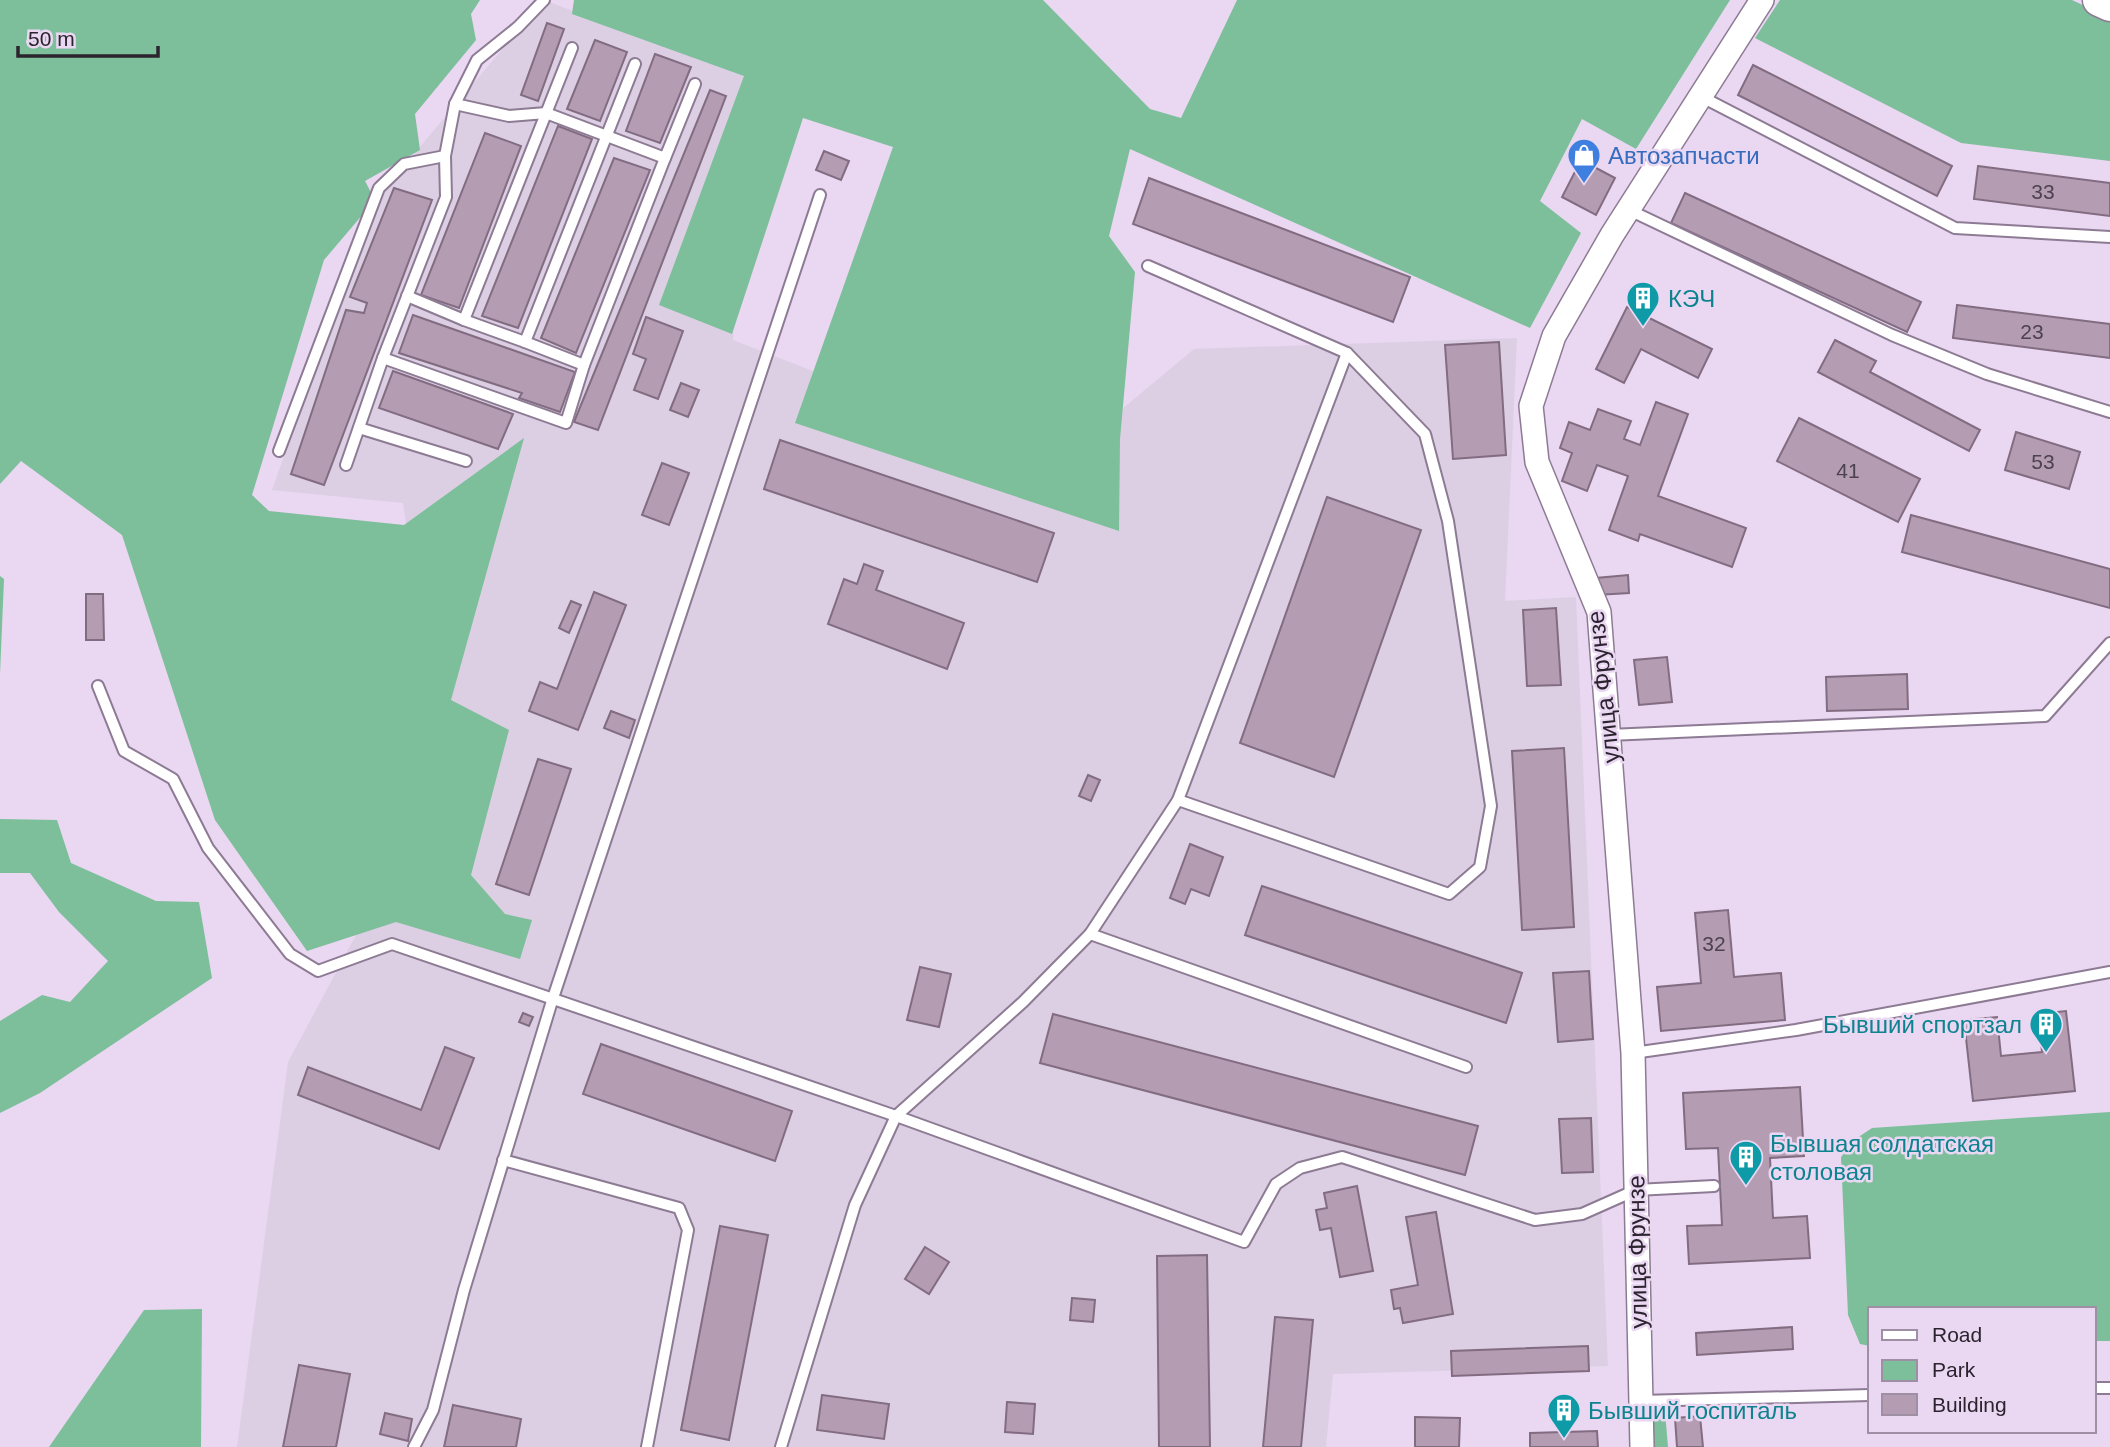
<svg xmlns="http://www.w3.org/2000/svg" width="2110" height="1447" viewBox="0 0 2110 1447" font-family="Arial,sans-serif">
	<style>
		.industrial { fill: #dccfe3 }
		.green { fill: #7cbf9a }
		.building { fill: #b49cb2; stroke: #826c81; stroke-width: 2 }
		.lines { fill: none; stroke-linecap: round; stroke-linejoin: round }
		.lane-casing { stroke: #8d7b94; stroke-width: 14 }
		.street-casing { stroke: #8d7b94; stroke-width: 26 }
		.secondary-casing { stroke: #8d7b94; stroke-width: 35 }
		.lane { stroke: #fff; stroke-width: 10 }
		.street { stroke: #fff; stroke-width: 23 }
		.secondary { stroke: #fff; stroke-width: 32 }
		.labels { text-anchor: middle; dominant-baseline: central; stroke-width: 5; stroke-linejoin: round; paint-order: stroke }
		.number-label { font-size: 21px; fill: #4d424f }
		.shop-label { font-size: 24px; fill: #366cbe; stroke: #ead7f2; text-anchor: start }
		.culture-label { font-size: 24px; fill: #0d838f; stroke: #ead7f2; text-anchor: start }
		.street-label { font-size: 24px; fill: #2b242e; stroke: #ead7f2 }
	</style>
	<rect width="100%" height="100%" fill="#ead7f2"/>
	<path class="industrial" d="M544 0 745 76 733 340 1055 465 1194 349 1517 338 1505 601 1576 597 1608 1366 1333 1374 1326 1447H237L288 1062 441 776 403 503 272 490 375 200Z"/>
	<g class="green">
		<path d="M0 0H480L471 14 476 40 415 114 420 150 365 181 375 200 324 260 252 495 269 511 404 525 524 438 451 700 509 730 471 875 505 914 532 920 520 959 396 922 307 951 215 820 122 535 21 461 0 484Z"/>
		<path d="M574 0H1043L1150 109 1181 118 1237 0H1730L1636 149 1582 119 1540 201 1581 233 1530 328 1130 149 1109 236 1135 272 1120 439 1119 531 795 423 893 147 803 118 732 334 659 305 744 76 572 14Z"/>
		<path d="M1780 0H2072L2110 18V161L1961 143 1755 38Z"/>
		<path d="M0 576 4 579 0 674Z"/>
		<path d="M0 819 57 820 71 863 156 901 199 902 212 978 40 1093 0 1113V1021L42 995 70 1002 108 961 59 912 30 873H0Z"/>
		<path d="M2110 1112V1341H2094V1309H1870V1346L1860 1344 1848 1315 1841 1157 1857 1138 1872 1128Z"/>
		<path d="M202 1309 201 1447H49L144 1310Z"/>
		<path d="M1665 1412 1668 1447H1653L1652 1415Z"/>
	</g>
	<g class="building">
		<path d="M547 23 564 29 538 101 521 95Z"/>
		<path d="M595 40 627 52 600 121 567 109Z"/>
		<path d="M655 54 691 67 660 143 626 131Z"/>
		<path d="M1753 65 1952 166 1937 196 1738 95Z"/>
		<path d="M710 90 726 96 598 430 574 422Z"/>
		<path d="M558 126 592 139 518 328 482 316Z"/>
		<path d="M485 133 521 146 459 308 421 295Z"/>
		<path d="M824 151 849 161 841 180 816 170Z"/>
		<path d="M614 158 650 170 576 353 541 338Z"/>
		<path d="M1581 160 1615 178 1596 215 1562 197Z"/>
		<path d="M1978 166 2110 183V216L1974 199Z"/>
		<path d="M1149 178 1410 277 1393 322 1133 224Z"/>
		<path d="M394 188 432 200 324 485 291 474 346 310 364 313 367 303 350 297Z"/>
		<path d="M1685 193 1921 302 1907 332 1671 223Z"/>
		<path d="M1957 305 2110 324V358L1953 338Z"/>
		<path d="M1627 307 1712 349 1698 378 1641 349 1624 383 1596 369Z"/>
		<path d="M413 315 575 372 560 412 519 398 522 393 399 353Z"/>
		<path d="M646 317 683 331 658 399 634 390 646 359 633 354Z"/>
		<path d="M1835 340 1876 361 1870 372 1980 430 1969 451 1818 372Z"/>
		<path d="M1499 342 1506 455 1453 459 1445 345Z"/>
		<path d="M393 371 513 414 498 449 379 408Z"/>
		<path d="M681 383 699 390 688 417 670 410Z"/>
		<path d="M1656 402 1688 414 1658 496 1746 528 1732 567 1640 534 1638 541 1609 530 1628 476 1597 465 1587 491 1562 481 1572 453 1560 448 1569 422 1590 430 1598 409 1631 421 1624 439 1640 445Z"/>
		<path d="M1799 418 1920 479 1898 522 1777 461Z"/>
		<path d="M2016 432 2080 452 2069 489 2005 470Z"/>
		<path d="M780 440 1054 533 1037 582 764 489Z"/>
		<path d="M662 463 689 473 669 525 642 515Z"/>
		<path d="M1327 497 1421 530 1334 777 1240 743Z"/>
		<path d="M1911 515 2110 569V608L1902 552Z"/>
		<path d="M864 564 883 571 876 590 964 623 947 669 828 624 844 579 857 584Z"/>
		<path d="M1628 575 1629 593 1597 595 1596 578Z"/>
		<path d="M594 592 626 605 578 730 529 711 540 682 557 689Z"/>
		<path d="M86 594H103L104 640H86Z"/>
		<path d="M571 601 581 605 569 633 559 628Z"/>
		<path d="M1556 608 1561 685 1527 686 1523 610Z"/>
		<path d="M1667 657 1672 702 1639 705 1634 660Z"/>
		<path d="M1907 674 1908 709 1827 711 1826 677Z"/>
		<path d="M611 711 635 720 629 738 604 728Z"/>
		<path d="M1564 748 1574 927 1522 930 1512 751Z"/>
		<path d="M538 759 571 769 529 895 496 884Z"/>
		<path d="M1088 775 1100 780 1091 801 1079 796Z"/>
		<path d="M1190 844 1223 857 1209 896 1191 889 1185 904 1170 898Z"/>
		<path d="M1262 886 1522 973 1506 1023 1245 935Z"/>
		<path d="M1728 910 1734 977 1781 973 1785 1020 1661 1031 1657 987 1701 983 1695 913Z"/>
		<path d="M920 967 951 974 939 1027 907 1020Z"/>
		<path d="M1589 971 1593 1039 1558 1042 1553 973Z"/>
		<path d="M2066 1011 2075 1091 1973 1101 1964 1020 1997 1017 2001 1056 2042 1052 2038 1014Z"/>
		<path d="M523 1013 533 1017 529 1026 519 1022Z"/>
		<path d="M1053 1014 1478 1126 1465 1175 1040 1063Z"/>
		<path d="M601 1044 792 1111 775 1161 583 1094Z"/>
		<path d="M445 1047 474 1058 439 1149 298 1095 308 1067 421 1110Z"/>
		<path d="M1800 1087 1804 1156 1770 1158 1773 1218 1807 1216 1810 1258 1689 1264 1687 1226 1722 1225 1718 1148 1686 1149 1683 1093Z"/>
		<path d="M1591 1118 1593 1172 1562 1173 1559 1119Z"/>
		<path d="M1357 1186 1373 1271 1340 1277 1331 1228 1320 1230 1316 1210 1327 1208 1324 1193Z"/>
		<path d="M1436 1212 1453 1314 1403 1323 1400 1308 1394 1309 1391 1290 1418 1285 1406 1217Z"/>
		<path d="M720 1226 768 1235 729 1440 681 1430Z"/>
		<path d="M925 1247 949 1262 929 1294 905 1279Z"/>
		<path d="M1207 1255 1210 1447H1159L1157 1256Z"/>
		<path d="M1072 1298 1095 1300 1093 1322 1070 1320Z"/>
		<path d="M1275 1317 1313 1320 1301 1447H1263Z"/>
		<path d="M1792 1327 1793 1349 1697 1355 1696 1333Z"/>
		<path d="M1588 1346 1589 1371 1452 1376 1451 1351Z"/>
		<path d="M299 1365 350 1374 336 1447H283Z"/>
		<path d="M822 1395 889 1404 884 1439 817 1430Z"/>
		<path d="M1007 1402 1035 1404 1033 1434 1005 1432Z"/>
		<path d="M453 1405 521 1419 516 1447H444Z"/>
		<path d="M385 1413 412 1419 408 1441 380 1434Z"/>
		<path d="M1700 1416 1703 1447H1677L1675 1418Z"/>
		<path d="M1415 1417 1460 1418 1459 1447H1415Z"/>
		<path d="M1597 1431 1598 1447H1530V1433Z"/>
	</g>
	<g class="lines">
		<defs>
			<g id="lane">
				<path d="M544 0 518 27 477 60 455 104 509 116 546 113 665 158 695 84"/>
				<path d="M635 64 525 342 584 365 665 158"/>
				<path d="M1700 96 1955 228 2110 237"/>
				<path d="M1627 209 1892 335 1987 374 2110 412"/>
				<path d="M1148 266 1347 353 1425 434 1448 521 1491 806 1480 867 1449 894 1178 800"/>
				<path d="M407 296 464 320"/>
				<path d="M525 342 464 320 572 48"/>
				<path d="M383 358 446 197 445 156 455 104"/>
				<path d="M359 428 466 461"/>
				<path d="M279 451 379 188 404 164 445 156"/>
				<path d="M346 465 383 358 566 423 584 365"/>
				<path d="M98 686 124 751 173 779 208 848 290 954 318 971 392 944 896 1116 1244 1242 1276 1184 1300 1168 1342 1157 1535 1220 1582 1214 1636 1190 1714 1186"/>
				<path d="M1609 735 2045 716 2110 643"/>
				<path d="M1090 934 1466 1067"/>
				<path d="M1633 1053 1796 1030 2110 972"/>
				<path d="M503 1160 679 1208 688 1230 647 1447"/>
				<path d="M2094 1388H2110"/>
				<path d="M1640 1401 1870 1395"/>
				<path d="M414 1447 433 1410 464 1290 552 1001 820 195"/>
				<path d="M781 1447 855 1205 896 1116 1023 1002 1090 934 1178 800 1347 353"/>
			</g>
			<path id="street" d="M1642 1447 1633 1053 1599 612 1537 462 1531 406 1554 336 1612 235 1762 0"/>
			<path id="secondary" d="M2099 0 2110 5"/>
		</defs>
		<use href="#lane" class="lane-casing"/>
		<use href="#street" class="street-casing"/>
		<use href="#secondary" class="secondary-casing"/>
		<use href="#lane" class="lane"/>
		<use href="#street" class="street"/>
		<use href="#secondary" class="secondary"/>
	</g>
	<defs>
		<symbol id="shop-pin" viewBox="-11 -11 22 30"><path d="M0 17L-7.5 6A9.5 9.5 0 1 1 7.5 6Z" fill="#3f7fe0" stroke="#ead7f2"/><path d="M-5-2.5h2.3a2.7 3.5 0 0 1 5.4 0H5L5.5 6h-11ZM-1.5-2.5h3a1.5 2.3 0 0 0-3 0Z" fill="#fff"/></symbol>
		<symbol id="building-pin" viewBox="-11 -11 22 30"><path d="M0 17L-7.5 6A9.5 9.5 0 1 1 7.5 6Z" fill="#0f9aa8" stroke="#ead7f2"/><path d="M-4-6H4V6H1V3H-1V6H-4ZM-2.5-4.3h1.7v1.8h-1.7ZM.8-4.3h1.7v1.8H.8ZM-2.5-1h1.7V.8h-1.7ZM.8-1h1.7V.8H.8Z" fill="#fff"/></symbol>
	</defs>
	<g fill-rule="evenodd">
		<use href="#shop-pin" x="1565" y="136" width="38" height="52"/>
		<use href="#building-pin" x="1624" y="279" width="38" height="52"/>
		<use href="#building-pin" x="2027" y="1005" width="38" height="52"/>
		<use href="#building-pin" x="1727" y="1138" width="38" height="52"/>
		<use href="#building-pin" x="1545" y="1391" width="38" height="52"/>
	</g>
	<g class="labels">
		<g class="number-label">
			<text x="2043" y="191">33</text>
			<text x="2032" y="331">23</text>
			<text x="2043" y="461">53</text>
			<text x="1848" y="470">41</text>
			<text x="1714" y="943">32</text>
		</g>
		<g class="shop-label">
			<text x="1608" y="155">Автозапчасти</text>
		</g>
		<g class="culture-label">
			<text x="1668" y="298">КЭЧ</text>
			<text x="2022" y="1024" text-anchor="end">Бывший спортзал</text>
			<text x="1770" y="1143">Бывшая солдатская<tspan x="1770" dy="28">столовая</tspan></text>
			<text x="1588" y="1410">Бывший госпиталь</text>
		</g>
		<g class="street-label">
			<text transform="translate(1603 687) rotate(-96)">улица Фрунзе</text>
			<text transform="translate(1637 1252) rotate(-91)">улица Фрунзе</text>
		</g>
	</g>
	<rect x="1868" y="1307" width="228" height="126" fill="#ead7f2" stroke="#9e8fa4" stroke-width="2"/>
	<rect x="1882" y="1330" width="35" height="10" fill="#ffffff" stroke="#9e8fa4" stroke-width="2"/>
	<text x="1932" y="1342" font-size="21" fill="#2b242e">Road</text>
	<rect x="1882" y="1360" width="35" height="21" fill="#7cbf9a" stroke="#9e8fa4" stroke-width="2"/>
	<text x="1932" y="1377" font-size="21" fill="#2b242e">Park</text>
	<rect x="1882" y="1394" width="35" height="21" fill="#b49cb2" stroke="#9e8fa4" stroke-width="2"/>
	<text x="1932" y="1412" font-size="21" fill="#2b242e">Building</text>
	<path d="M18 46v10h140v-10" fill="none" stroke="#2b242e" stroke-width="3.5"/>
	<text x="28" y="46" font-size="21" fill="#2b242e" stroke="#ead7f2" stroke-width="5" paint-order="stroke">50 m</text>
</svg>
